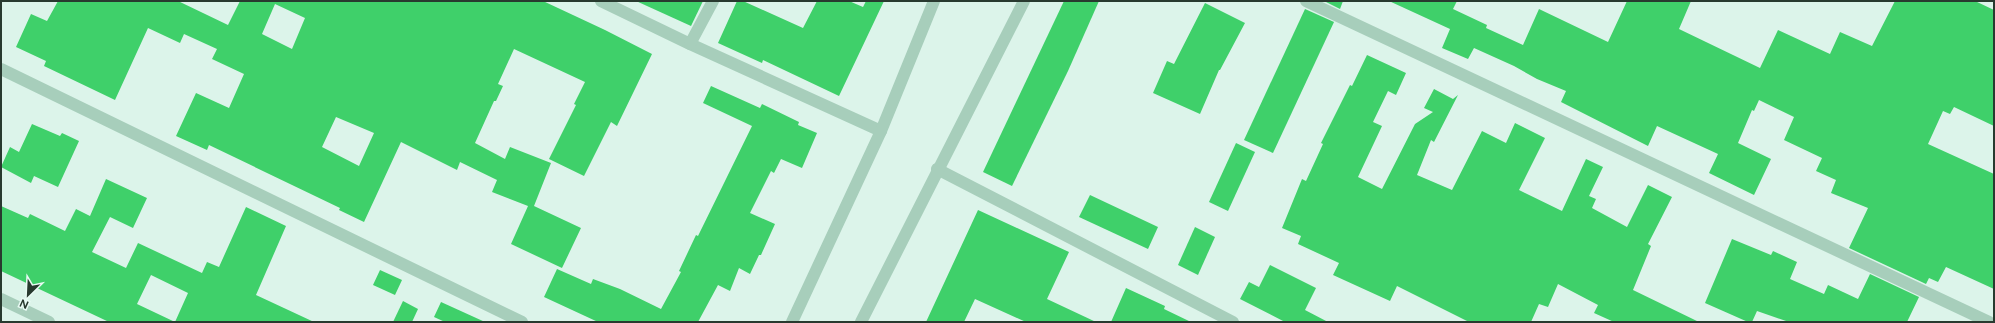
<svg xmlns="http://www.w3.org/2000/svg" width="1995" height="323" viewBox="0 0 1995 323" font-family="Figtree,sans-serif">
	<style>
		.building { fill: #3fd06a; fill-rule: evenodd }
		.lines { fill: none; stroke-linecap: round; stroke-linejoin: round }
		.minor { stroke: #a7cebb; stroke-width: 12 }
	</style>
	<rect width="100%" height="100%" fill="#dcf4ea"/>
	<g class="building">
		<path d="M58 1H178L228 25 240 1H543L605 30 652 54 617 126 611 122 584 176 549 159 576 105 574 104 585 82 514 49 498 84 503 86 496 101H494L475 143 505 159 510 147 551 163 534 206 581 228 562 268 511 244 528 206 492 192 497 180 460 162 457 170 401 142 364 222 339 210 340 208 209 145 207 150 176 136 196 93 229 108 244 74 212 59 217 49 184 34 180 43 148 28 115 100 44 66 46 61 16 47 31 14 47 21ZM275 4 305 18 292 49 262 34ZM336 117 374 133 359 166 322 147Z"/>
		<path d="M636 1H703L691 26Z"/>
		<path d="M737 1H743L803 28 817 1H849L863 7 866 1H884L839 96 763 60 762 63 718 43Z"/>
		<path d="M1064 1H1099L1068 71 1012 186 983 172Z"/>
		<path d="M1324 1H1343L1340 9Z"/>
		<path d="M1389 1H1457L1453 9 1487 25 1486 28 1523 45 1539 9 1608 42 1627 1H1691L1679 29 1760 68 1778 30 1830 54 1840 32 1872 46 1895 1H1975L1994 10V126L1954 107 1950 114 1943 111 1928 144 1994 174V289L1946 267 1938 282 1929 278 1926 284 1849 248 1868 208 1831 193 1836 180 1816 171 1822 158 1784 140 1794 117 1759 100 1754 111 1752 110 1738 143 1771 159 1754 195 1709 173 1718 154 1657 126 1648 146 1561 102 1566 91 1537 79 1514 66 1474 48 1468 59 1442 48 1450 29Z"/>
		<path d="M1205 3 1245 23 1220 70H1219L1200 114 1153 93 1167 61 1174 64Z"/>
		<path d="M1305 9 1334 22 1273 153 1244 140Z"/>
		<path d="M1367 55 1406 73 1396 95 1388 91 1373 122 1382 126 1358 177 1382 189 1415 124 1433 112 1424 108 1434 89 1453 99 1458 95 1434 142 1431 140 1417 175 1452 190 1482 131 1506 143 1515 123 1545 138 1519 190 1562 211 1586 159 1603 167 1589 196 1596 199 1592 208 1627 227 1648 185 1672 197 1648 244 1651 246 1633 290 1699 322H1614L1594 313 1598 305 1558 284 1548 307 1539 304 1531 322H1469L1397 286 1390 301 1333 275 1339 263 1298 244 1301 236 1282 228 1302 179 1306 181 1323 144 1321 143 1350 85 1352 86Z"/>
		<path d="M711 86 760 108 762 104 799 122 798 125 817 133 802 168 781 159 774 173 771 171 750 213 775 224 761 255H759L750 274 739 268 730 291 718 285 698 322H598L544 297 557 269 591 284 593 279 620 289 661 309 681 272 679 271 696 235 698 236 752 126 703 103Z"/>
		<path d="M32 124 60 136 62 133 79 141 58 187 34 176 31 183 1 167 10 147 19 152Z"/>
		<path d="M1236 143 1255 152 1228 211 1209 202Z"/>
		<path d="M106 179 147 198 133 228 110 217 92 252 126 268 138 243 202 273 207 262 219 267 246 207 286 226 256 295 314 322H175L188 293 151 275 137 304 175 322H109L1 271V206L28 218 30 214 65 231 76 209 90 216Z"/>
		<path d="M1090 195 1158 227 1148 249 1079 217Z"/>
		<path d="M978 210 1069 252 1047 299 1096 322H1026L975 299 964 322H926Z"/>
		<path d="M1195 227 1215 237 1198 275 1178 265Z"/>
		<path d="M1732 239 1771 255 1773 251 1797 262 1790 279 1824 294 1828 285 1858 299 1870 274 1919 297 1907 322H1789L1757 311 1752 322H1748L1705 303Z"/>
		<path d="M1270 265 1316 288 1305 310 1328 322H1285L1240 299 1249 282 1259 287Z"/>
		<path d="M380 270 402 280 395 295 373 285Z"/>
		<path d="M1126 288 1165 306 1164 309 1191 322H1111Z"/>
		<path d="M403 301 418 309 412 322H393Z"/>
		<path d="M441 302 485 322H445L434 317Z"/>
	</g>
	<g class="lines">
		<g class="minor">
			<path d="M601 1 690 44 881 131"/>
			<path d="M1306 1 1989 322"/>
			<path d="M690 44 713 1"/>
			<path d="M1 69 522 322"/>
			<path d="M937 169 1233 322"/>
			<path d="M1 299 49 322"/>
			<path d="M792 322 881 131 934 1"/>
			<path d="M861 322 1024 1"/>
		</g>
	</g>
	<rect width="1995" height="323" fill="none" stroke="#283a2f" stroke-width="4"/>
	<g transform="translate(28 295) rotate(204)" stroke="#e9fbf4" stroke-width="3" paint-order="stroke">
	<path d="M0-3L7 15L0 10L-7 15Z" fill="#283a2f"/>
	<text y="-6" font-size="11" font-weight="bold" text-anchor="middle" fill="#283a2f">N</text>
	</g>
</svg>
